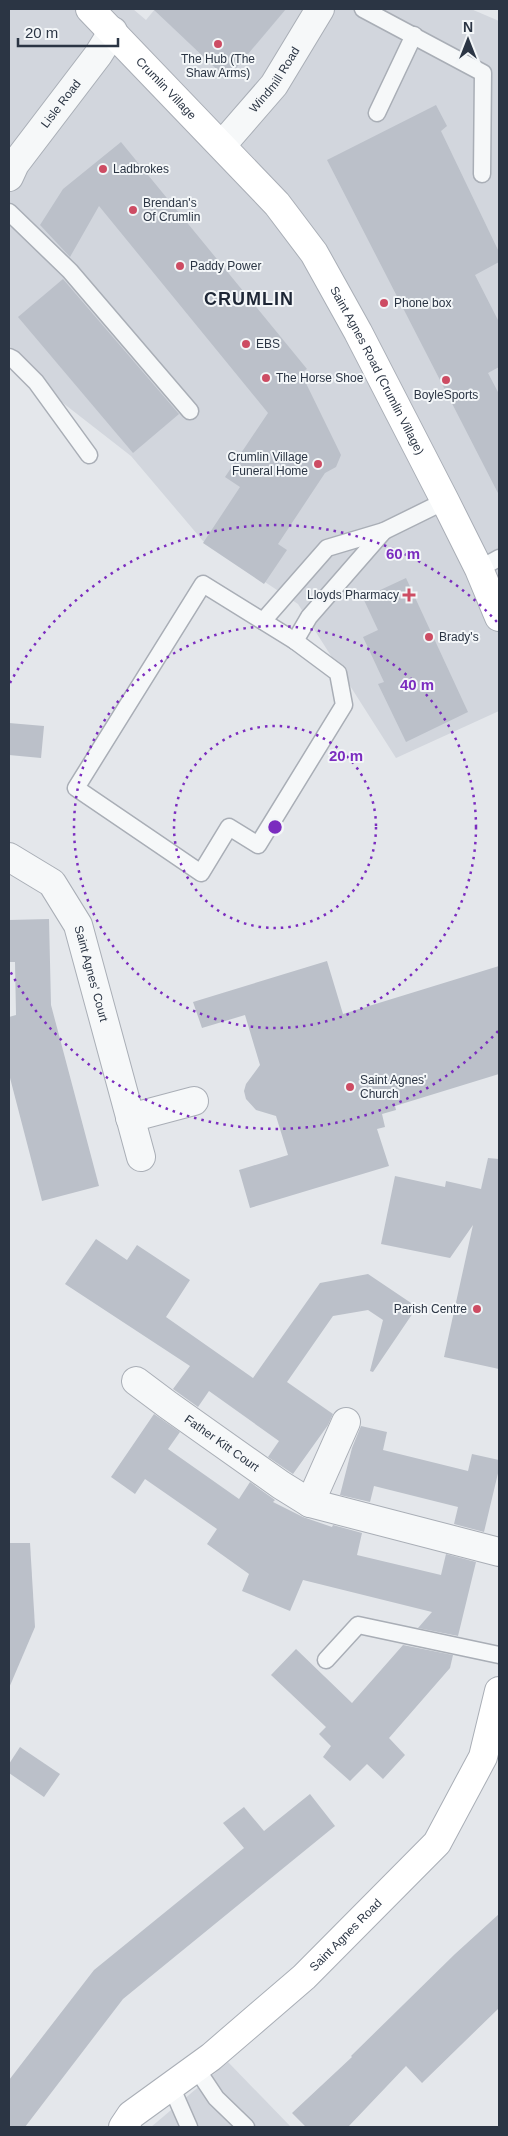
<svg xmlns="http://www.w3.org/2000/svg" width="508" height="2136" viewBox="0 0 508 2136" font-family="Helvetica,sans-serif">
	<style>
		.built { fill: #d2d6dd }
		.building { fill: #bbc0c9 }
		.lines { fill: none; stroke-linecap: round; stroke-linejoin: round }
		.lane-casing { stroke: #a9aeb6; stroke-width: 19 }
		.street-casing { stroke: #a9aeb6; stroke-width: 30 }
		.secondary-casing { stroke: #a9aeb6; stroke-width: 30 }
		.lane { stroke: #f6f8f9; stroke-width: 16 }
		.street { stroke: #f6f8f9; stroke-width: 28 }
		.secondary { stroke: #fff; stroke-width: 28 }
		.ring { fill: none; stroke: #7b2cbf; stroke-width: 2.5; stroke-dasharray: 2.5 5 }
		.poi-dot { fill: #cd4c63; stroke: #f3f6f8; stroke-width: 2 }
		.labels { text-anchor: middle; dominant-baseline: central; stroke-width: 4; stroke-linejoin: round; paint-order: stroke }
		.poi-label { font-size: 12px; fill: #2b3544; stroke: #f3f6f8; text-anchor: start }
		.street-label { font-size: 12px; fill: #2b3544; stroke: #f3f6f8 }
		.district-label { font-size: 18px; font-weight: bold; letter-spacing: 1px; fill: #1d2635; stroke: #f3f6f8 }
		.centre { fill: #7b2cbf; stroke: #f3f6f8; stroke-width: 2.5 }
		.ring-label { font-size: 15px; text-anchor: middle; font-weight: bold; fill: #7b2cbf; stroke: #f3f6f8; stroke-width: 4; stroke-linejoin: round; paint-order: stroke }
	</style>
	<rect width="100%" height="100%" fill="#e4e7eb"/>
	<g class="built">
		<path d="M9 9H133L146 20 155 9H471L499 21V711L396 758 298 604 203 541 131 456 45 389 9 345Z"/>
		<path d="M228 2062 291 2127H151Z"/>
	</g>
	<g class="building">
		<path d="M153 9H286L227 79Z"/>
		<path d="M436 105 447 126 441 131 499 252V262L475 275 499 322V367L488 373 499 394V495L327 160Z"/>
		<path d="M121 142 307 369 301 373 341 455 336 467 325 473 278 544 287 550 264 584 203 543 240 487 225 477 268 413 99 206 70 257 40 225 63 189Z"/>
		<path d="M63 279 179 414 133 453 18 317Z"/>
		<path d="M406 578 468 712 406 742 378 684 384 682 363 637 378 630 363 598Z"/>
		<path d="M9 723 44 726 41 758 9 755Z"/>
		<path d="M49 919 51 1005 99 1186 42 1201 9 1074V1017L16 1015 15 962H9V920Z"/>
		<path d="M327 961 343 1014 499 966V1074L395 1106 396 1110 382 1114 385 1127 377 1129 389 1166 250 1208 239 1170 288 1155 276 1116 256 1110 246 1099 244 1091 246 1084 260 1065 245 1015 202 1028 193 1002Z"/>
		<path d="M488 1158 499 1159V1369L444 1357 473 1225 450 1258 381 1244 395 1176 445 1187 446 1181 481 1189Z"/>
		<path d="M96 1239 127 1260 137 1245 190 1280 166 1317 253 1378 320 1283 368 1274 417 1307 373 1372 370 1371 383 1320 368 1310 333 1316 287 1382 333 1414 328 1425 293 1474 268 1457 279 1441 209 1391 198 1407 173 1389 190 1366 65 1284Z"/>
		<path d="M154 1414 180 1432 168 1449 239 1499 250 1482 275 1500 273 1502 303 1517 332 1527 333 1525 362 1533 357 1555 441 1575 446 1554 476 1562 458 1636 418 1628 432 1612 303 1580 290 1611 242 1591 249 1574 207 1544 217 1529 145 1479 135 1494 111 1477Z"/>
		<path d="M361 1426 387 1432 383 1450 468 1471 472 1454 499 1460V1469L484 1532 454 1524 458 1507 374 1486 370 1502 340 1495 352 1448Z"/>
		<path d="M9 1543H30L35 1627 9 1688Z"/>
		<path d="M403 1645 453 1655 450 1668 389 1738 405 1755 383 1779 367 1764 350 1781 323 1757 331 1746 319 1734 326 1727 271 1675 296 1649 352 1703Z"/>
		<path d="M20 1747 60 1774 44 1797 9 1773V1764Z"/>
		<path d="M310 1794 335 1826 123 1999 25 2127H9V2080L94 1970 244 1848 223 1823 244 1807 264 1831Z"/>
		<path d="M499 1914V2008L422 2083 406 2066 348 2127H306L292 2113 352 2057 351 2056 455 1954Z"/>
	</g>
	<g class="lines">
		<defs>
			<g id="lane">
				<path d="M363 9 483 73 482 174"/>
				<path d="M377 113 414 35"/>
				<path d="M9 212 70 271 190 411"/>
				<path d="M9 357 13 359 36 382 89 455"/>
				<path d="M479 569 499 558"/>
				<path d="M203 584 295 641 338 673 344 705 258 845 229 827 201 873 76 788Z"/>
				<path d="M263 621 327 548 384 531 445 501"/>
				<path d="M295 641 309 617 384 531"/>
				<path d="M326 1660 358 1625 499 1655"/>
				<path d="M196 2068 216 2098 246 2127"/>
				<path d="M171 2086 189 2127"/>
			</g>
			<g id="street">
				<path id="s1" d="M222 145 274 85 320 9"/>
				<path id="s2" d="M9 177 15 164 98 55 113 31"/>
				<path id="s3" d="M9 857 52 883 78 925 141 1157"/>
				<path d="M130 1118 194 1101"/>
				<path id="s4" d="M136 1381 168 1405 281 1485 310 1503 499 1552"/>
				<path d="M310 1503 346 1422"/>
			</g>
			<g id="secondary">
				<path id="s5" d="M90 9 277 204 314 253 358 332 445 501 479 569 499 617"/>
				<path id="s6" d="M123 2127 131 2115 211 2057 304 1977 437 1843 483 1757 499 1691"/>
			</g>
		</defs>
		<use href="#lane" class="lane-casing"/>
		<use href="#street" class="street-casing"/>
		<use href="#secondary" class="secondary-casing"/>
		<use href="#lane" class="lane"/>
		<use href="#street" class="street"/>
		<use href="#secondary" class="secondary"/>
	</g>
	<g class="ring">
		<circle cx="275" cy="827" r="101"/>
		<circle cx="275" cy="827" r="201"/>
		<path d="M498 1031A302 302 0 0 1 10 971M10 683A302 302 0 0 1 498 623"/>
	</g>
	<g class="poi-dot">
		<circle cx="218" cy="44" r="5"/>
		<circle cx="103" cy="169" r="5"/>
		<circle cx="133" cy="210" r="5"/>
		<circle cx="180" cy="266" r="5"/>
		<circle cx="384" cy="303" r="5"/>
		<circle cx="246" cy="344" r="5"/>
		<circle cx="266" cy="378" r="5"/>
		<circle cx="446" cy="380" r="5"/>
		<circle cx="318" cy="464" r="5"/>
		<path d="M406.5 587.5h5v5h5v5h-5v5h-5v-5h-5v-5h5z"/>
		<circle cx="429" cy="637" r="5"/>
		<circle cx="350" cy="1087" r="5"/>
		<circle cx="477" cy="1309" r="5"/>
	</g>
	<g class="labels">
		<g class="poi-label">
			<text x="218" y="59" text-anchor="middle">The Hub (The<tspan x="218" dy="14">Shaw Arms)</tspan></text>
			<text x="113" y="169">Ladbrokes</text>
			<text x="143" y="203">Brendan's<tspan x="143" dy="14">Of Crumlin</tspan></text>
			<text x="190" y="266">Paddy Power</text>
			<text x="394" y="303">Phone box</text>
			<text x="256" y="344">EBS</text>
			<text x="276" y="378">The Horse Shoe</text>
			<text x="446" y="395" text-anchor="middle">BoyleSports</text>
			<text x="308" y="457" text-anchor="end">Crumlin Village<tspan x="308" dy="14">Funeral Home</tspan></text>
			<text x="399" y="595" text-anchor="end">Lloyds Pharmacy</text>
			<text x="439" y="637">Brady's</text>
			<text x="360" y="1080">Saint Agnes'<tspan x="360" dy="14">Church</tspan></text>
			<text x="467" y="1309" text-anchor="end">Parish Centre</text>
		</g>
		<g class="street-label">
			<text stroke="none"><textPath href="#s1" startOffset="84">Windmill Road</textPath></text>
			<text stroke="none"><textPath href="#s5" startOffset="110">Crumlin Village</textPath></text>
			<text stroke="none"><textPath href="#s2" startOffset="90">Lisle Road</textPath></text>
			<text stroke="none"><textPath href="#s5" startOffset="465">Saint Agnes Road (Crumlin Village)</textPath></text>
			<text stroke="none"><textPath href="#s3" startOffset="150">Saint Agnes' Court</textPath></text>
			<text stroke="none"><textPath href="#s4" startOffset="106">Father Kitt Court</textPath></text>
			<text stroke="none"><textPath href="#s6" startOffset="295">Saint Agnes Road</textPath></text>
		</g>
		<g class="district-label">
			<text x="249" y="299">CRUMLIN</text>
		</g>
	</g>
	<circle cx="275" cy="827" r="8" class="centre"/>
	<g class="ring-label">
		<text x="403" y="559">60 m</text>
		<text x="417" y="690">40 m</text>
		<text x="346" y="761">20 m</text>
	</g>
	<rect width="508" height="2136" fill="none" stroke="#2b3544" stroke-width="20"/>
	<g transform="translate(468 40)" stroke="#f3f6f8" stroke-width="4" paint-order="stroke">
	<path d="M0-4L9 19L0 12L-9 19Z" fill="#2b3544"/>
	<text y="-8" font-size="14" font-weight="bold" text-anchor="middle" fill="#2b3544">N</text>
	</g>
	<path d="M18 38v8h100v-8" fill="none" stroke="#2b3544" stroke-width="2.5"/>
	<text x="25" y="38" font-size="15" fill="#2b3544" stroke="#f3f6f8" stroke-width="4" paint-order="stroke">20 m</text>
</svg>
